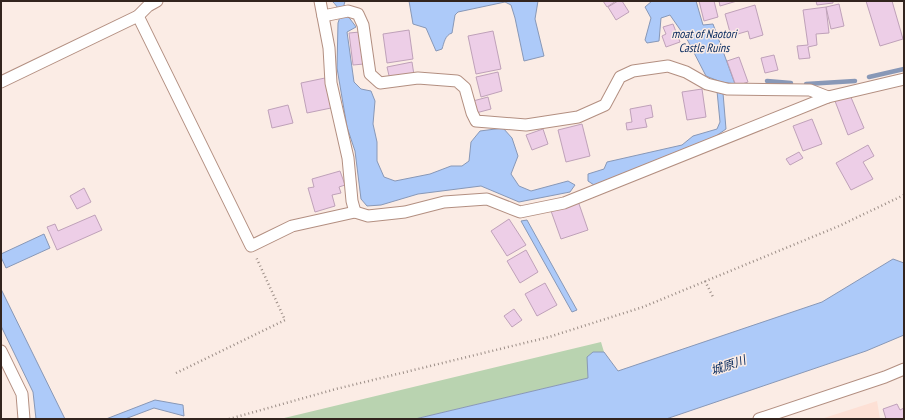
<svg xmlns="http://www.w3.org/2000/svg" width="905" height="420" viewBox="0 0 905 420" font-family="'PT Sans Narrow','Noto Sans JP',sans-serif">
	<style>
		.built { fill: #fde0d5 }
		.green { fill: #b9d3b0 }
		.water { fill: #adcaf9; stroke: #8898b7 }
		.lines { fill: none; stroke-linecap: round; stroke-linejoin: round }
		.stream { stroke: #8898b7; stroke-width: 4.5 }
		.building { fill: #edcee7; stroke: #bfa1b9 }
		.street-casing { stroke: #b38f81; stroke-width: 13 }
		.path { stroke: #9c8e87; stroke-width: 2.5; stroke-dasharray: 1 3; stroke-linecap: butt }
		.street { stroke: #fff; stroke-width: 11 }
		.labels { text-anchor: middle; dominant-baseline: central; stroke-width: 3; stroke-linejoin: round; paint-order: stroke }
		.water-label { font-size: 12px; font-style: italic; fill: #05285d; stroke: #fbece5 }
	</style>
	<rect width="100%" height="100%" fill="#fbece5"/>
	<path class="built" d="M877 401 880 419H821Z"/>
	<path class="green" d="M601 342 604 352H593L588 378 415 419H280Z"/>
	<g class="water">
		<path d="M332 1H345C341 11 351 19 356 27L347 32 354 82 361 89 371 91 375 101 373 124 377 142V161L384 177 395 181 430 174 451 166H462L469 161 471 142 480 131 503 128 512 138 518 156 511 174 519 186 531 191 568 181 575 185 570 192 519 202 481 186 418 194 381 205 367 206 361 199 355 151 347 127 337 68 338 23C342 13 339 8 332 1Z"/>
		<path d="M409 1H538L535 19 544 56 524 61 515 18 511 5 505 2 458 12 455 15 452 33C445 35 444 43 442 49L436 51 426 28 413 24Z"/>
		<path d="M652 1H696L703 25 713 24 735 84 721 82 706 76 688 41 670 15 661 18 659 41 647 43 645 40 651 18 645 7Z"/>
		<path d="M717 91 723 93 726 129 716 136 594 185 588 181V174L604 169 607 162 682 145 693 136 717 129 720 122Z"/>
		<path d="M527 220 577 310 572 312 521 221Z"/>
		<path d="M44 234 50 248 6 268 1 257V254Z"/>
		<path d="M893 259 904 263V335L866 351 666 419H415L588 378 587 357 593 352H604L618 371 822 302Z"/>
		<path d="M1 289 65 419H36L33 392 1 326Z"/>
		<path d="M155 400 183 405 184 416 154 408 125 419H106Z"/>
	</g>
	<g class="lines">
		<g class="stream">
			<path d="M869 77 904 69"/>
			<path d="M767 81 791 83"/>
			<path d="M806 84 855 81"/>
		</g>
	</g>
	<g class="building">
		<path d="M603 1H616L607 7Z"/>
		<path d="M618 1H622L629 12 616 20 608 7Z"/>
		<path d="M699 1H714L718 17 704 21Z"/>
		<path d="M719 1H737L720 6Z"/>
		<path d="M816 1H833V3L817 5Z"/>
		<path d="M866 1H892L903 39 880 46Z"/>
		<path d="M839 4 844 26 831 29 826 7Z"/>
		<path d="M755 5 763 35 750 39 748 31 731 36 725 14Z"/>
		<path d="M826 7 829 33 816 34 817 45 808 47 810 58 799 59 797 46 808 45 803 10Z"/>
		<path d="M673 24 680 42 666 47 662 36 666 34 663 27Z"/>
		<path d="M409 30 413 59 387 63 383 34Z"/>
		<path d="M493 31 501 69 476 74 468 36Z"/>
		<path d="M360 32 364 64 353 65 349 33Z"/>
		<path d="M774 55 778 70 765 73 761 58Z"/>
		<path d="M739 57 748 82 736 86 727 61Z"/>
		<path d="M412 62 414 75 390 80 387 67Z"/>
		<path d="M498 72 502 91 481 97 476 77Z"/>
		<path d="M325 78 331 108 307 113 301 83Z"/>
		<path d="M702 89 706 117 687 120 682 92Z"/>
		<path d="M850 95 864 128 848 135 835 101Z"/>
		<path d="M488 97 491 109 476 113 473 101Z"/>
		<path d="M288 105 293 123 272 128 268 110Z"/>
		<path d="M651 105 653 117 645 119 647 127 627 130 626 123 632 122 630 109Z"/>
		<path d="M812 119 822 144 803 151 793 126Z"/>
		<path d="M582 124 590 156 566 162 558 130Z"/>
		<path d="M543 129 548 144 532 150 526 135Z"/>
		<path d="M868 145 874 156 863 162 873 179 851 190 836 163Z"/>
		<path d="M799 152 803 158 790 165 786 159Z"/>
		<path d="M340 171 345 185 339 187 341 193 332 195 335 206 315 212 308 188 314 187 312 179Z"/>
		<path d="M84 188 91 202 77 209 70 196Z"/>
		<path d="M578 201 588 230 561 239 551 211Z"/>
		<path d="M95 215 102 230 57 250 47 227 55 224 58 231Z"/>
		<path d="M509 219 526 245 507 256 491 231Z"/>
		<path d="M526 250 538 272 520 283 507 261Z"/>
		<path d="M545 283 557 305 537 316 525 294Z"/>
		<path d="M514 309 522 320 512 327 504 316Z"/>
		<path d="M897 404 900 410 904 408V419H886L883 409Z"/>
	</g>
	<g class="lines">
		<defs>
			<g id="street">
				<path d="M320 1 329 48 331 83 348 158 352 201 355 212"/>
				<path d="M138 16 251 246 292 226 355 212 368 216 405 212 444 202 487 199 520 212 564 203 828 97 904 79"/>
				<path d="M323 16 348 11 358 14 363 25 370 74 380 83 418 78 457 81 465 88 472 113 476 121 526 125 578 117 605 105 620 77 633 71 668 66 686 72 707 84 727 89 810 90 828 97"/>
				<path d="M1 82 138 16 148 6 157 1"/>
				<path d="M1 351 22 394 24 419"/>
				<path d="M759 419 885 377 904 369"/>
			</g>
		</defs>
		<use href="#street" class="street-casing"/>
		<g class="path">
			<path d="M705 281 713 297"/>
			<path d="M176 373 285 320 256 257"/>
			<path d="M229 419 336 389 549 337 643 307 839 226 904 195"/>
		</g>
		<use href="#street" class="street"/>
	</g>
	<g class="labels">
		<g class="water-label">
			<text x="704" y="33">moat of Naotori<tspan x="704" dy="14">Castle Ruins</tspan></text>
			<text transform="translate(728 365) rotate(-19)">城原川</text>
		</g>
	</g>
	<rect width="905" height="420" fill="none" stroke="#32241e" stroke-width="4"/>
</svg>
